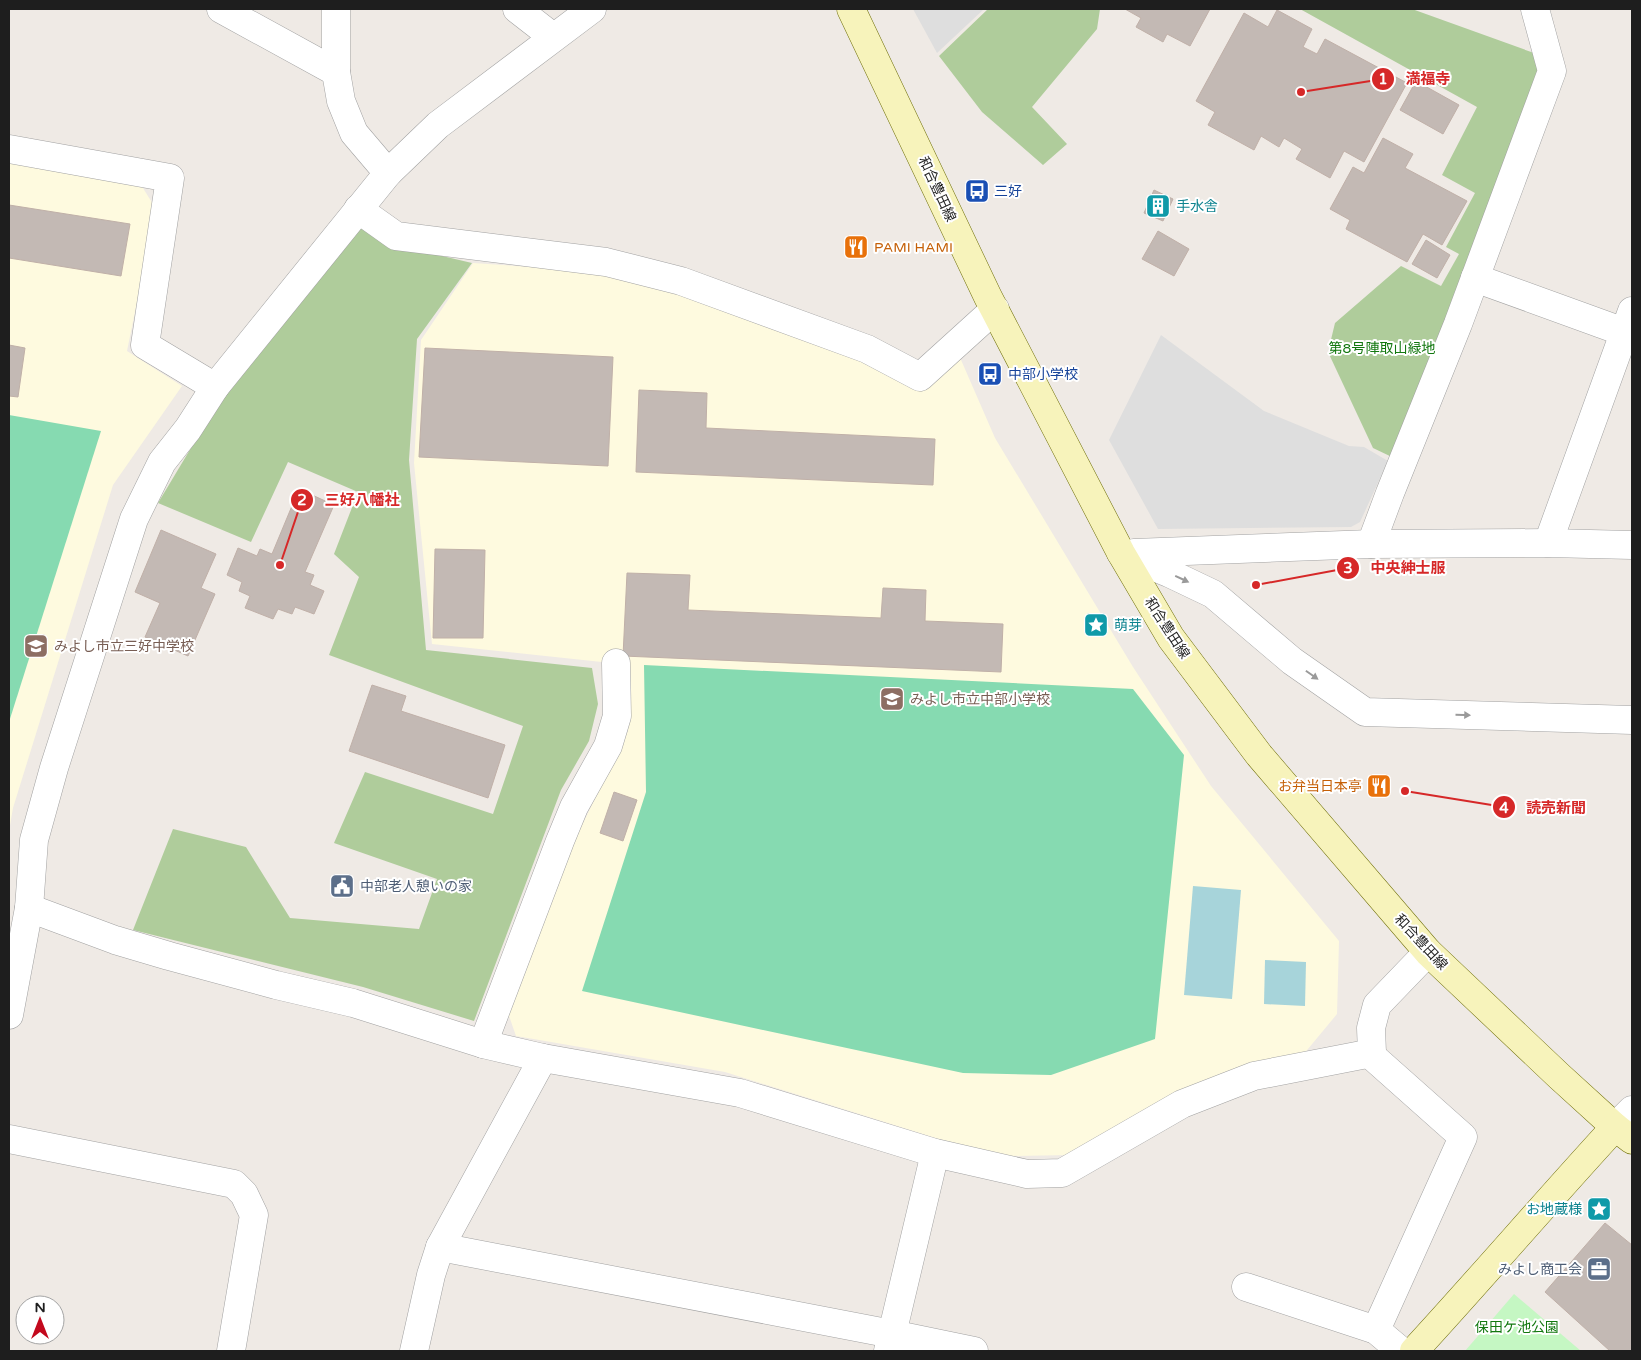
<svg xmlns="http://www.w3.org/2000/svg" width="1641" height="1360" viewBox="0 0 1641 1360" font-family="'Varela Round','Noto Sans JP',sans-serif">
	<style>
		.education { fill: #fefadf }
		.forest { fill: #afcc9b }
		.park { fill: #c5f7c3 }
		.pitch { fill: #86dab1 }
		.parking { fill: #dedede }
		.water { fill: #a7d4da }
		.building { fill: #c3b9b4; stroke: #c0b0a8 }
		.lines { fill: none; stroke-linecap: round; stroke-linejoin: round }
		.street-casing { stroke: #a2a2a2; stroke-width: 29 }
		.secondary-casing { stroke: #70700a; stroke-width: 29 }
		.street { stroke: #fff; stroke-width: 28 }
		.secondary { stroke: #f7f3bb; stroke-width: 28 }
		.oneway { fill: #9a9a9a }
		.labels { text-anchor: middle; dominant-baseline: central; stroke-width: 4; stroke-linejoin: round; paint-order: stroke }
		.street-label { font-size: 14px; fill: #1e1e1e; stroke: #fff }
		.transit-label { font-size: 14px; fill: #164399; stroke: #fff; text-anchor: start }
		.culture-label { font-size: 14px; fill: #0d838f; stroke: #fff; text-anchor: start }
		.food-label { font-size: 14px; fill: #c56008; stroke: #fff; text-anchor: start }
		.park-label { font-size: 14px; fill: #137810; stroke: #fff }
		.education-label { font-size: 14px; fill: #785e54; stroke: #fff; text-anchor: start }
		.service-label { font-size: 14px; fill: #4e5e75; stroke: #fff; text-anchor: start }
		.leader { fill: none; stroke: #d62828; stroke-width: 2 }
		.callout-dot { fill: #d62828; stroke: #fff; stroke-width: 2 }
		.mark-label { font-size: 15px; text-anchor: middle; font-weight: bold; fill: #fff }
		.callout-label { font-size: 15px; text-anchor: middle; font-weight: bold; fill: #d62828; stroke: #fff; stroke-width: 4; stroke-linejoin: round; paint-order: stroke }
	</style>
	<rect width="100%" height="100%" fill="#efeae5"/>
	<g class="education">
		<path d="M9 158 138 180 156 209 127 351 182 386 113 485 13 808 9 831Z"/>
		<path d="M473 263 600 272 678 290 862 357 921 390 958 353 995 438 1133 667 1211 786 1339 941 1337 1014 1303 1055 1070 1155 1010 1156 939 1139 725 1072 516 1036 508 1013 567 856 628 731 630 665 432 644 414 463 421 340Z"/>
	</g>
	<g class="forest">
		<path d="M988 9H1100L1097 29 1032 107 1067 144 1043 165 982 112 939 56Z"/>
		<path d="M1300 9H1412L1534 53 1539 78 1394 458 1373 448 1328 352 1335 323 1401 266 1441 286 1459 254 1446 247 1475 193 1442 175 1477 107Z"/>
		<path d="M360 227 391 244 472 263 417 339 409 460 426 650 592 668 598 704 589 741 561 790 474 1021 363 987 133 930 173 829 246 847 290 918 419 929 437 879 334 843 365 772 493 814 523 726 329 655 359 577 334 554 358 492 288 462 251 542 158 503 227 388Z"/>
	</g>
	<path class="park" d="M1514 1294 1581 1351H1465Z"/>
	<g class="pitch">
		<path d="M9 415 101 431 9 722Z"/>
		<path d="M644 665 1133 689 1184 755 1155 1039 1051 1075 963 1073 582 991 646 792Z"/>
	</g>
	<g class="parking">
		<path d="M913 9H984L937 53Z"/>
		<path d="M1161 335 1264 411 1349 446 1364 447 1388 461 1360 522 1351 527 1158 529 1109 440Z"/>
	</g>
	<g class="water">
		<path d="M1193 886 1241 890 1232 999 1184 995Z"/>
		<path d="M1265 960 1306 962 1305 1006 1264 1004Z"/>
	</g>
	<g class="building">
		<path d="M1125 9H1210L1190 46 1167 34 1163 42 1136 27 1141 18Z"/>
		<path d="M1277 10 1312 29 1303 47 1317 54 1325 39 1407 83 1364 162 1344 151 1330 178 1296 159 1302 149 1284 138 1279 147 1261 136 1254 150 1208 125 1215 112 1196 101 1244 13 1268 27Z"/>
		<path d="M1416 81 1459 105 1443 134 1400 110Z"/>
		<path d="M1383 138 1413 154 1405 168 1467 201 1442 245 1423 234 1407 262 1346 229 1350 220 1330 209 1353 167 1364 173Z"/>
		<path d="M1154 190 1173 199 1163 221 1144 213Z"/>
		<path d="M9 205 130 224 121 276 9 258Z"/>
		<path d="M1158 231 1189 249 1174 276 1142 259Z"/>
		<path d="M1426 240 1450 255 1437 278 1412 264Z"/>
		<path d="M9 345 25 348 18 397 9 396Z"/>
		<path d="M425 348 613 357 608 466 419 457Z"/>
		<path d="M639 390 707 393 706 428 935 439 933 485 636 472Z"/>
		<path d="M299 489 334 505 305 572 314 575 310 585 324 591 314 614 295 607 292 614 278 609 273 619 245 608 250 596 239 591 242 582 227 575 238 548 257 556 260 549 272 554Z"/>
		<path d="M161 530 216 554 201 588 215 594 188 656 145 637 160 603 135 592Z"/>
		<path d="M435 549 485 550 483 638H433Z"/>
		<path d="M627 573 690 575 688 610 881 618 883 588 926 590 925 621 1003 624 1001 672 623 656Z"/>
		<path d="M372 685 406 696 401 711 505 745 488 798 349 751Z"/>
		<path d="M614 792 637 800 623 841 600 833Z"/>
		<path d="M1605 1223 1632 1245V1351H1610L1545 1292Z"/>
	</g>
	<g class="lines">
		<defs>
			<g id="street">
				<path d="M221 9 336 72"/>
				<path d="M336 9V72L341 101 354 133 388 173"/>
				<path d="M517 9 553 37"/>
				<path d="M9 149 170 178 145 345 215 387"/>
				<path d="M358 209 396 236 606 262 681 281 867 349 920 377 995 309"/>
				<path d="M1475 278 1624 332"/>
				<path d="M1548 543 1632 311"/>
				<path d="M1371 544 1390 493 1458 324 1552 71 1535 9"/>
				<path d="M1121 553 1169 573 1213 594 1292 661 1365 712 1632 720"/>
				<path d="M1134 553 1371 544 1548 543 1632 545"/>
				<path d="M29 908 115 940 169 956 276 985 353 1003 483 1044 543 1058 740 1093 935 1153 1027 1174 1062 1173 1182 1104 1254 1076 1372 1053 1371 1028 1377 1005 1428 952"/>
				<path d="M9 1015 29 908 34 840 54 768 134 519 162 462 188 429 215 387 388 173 438 125 592 9"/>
				<path d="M483 1044 560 841 574 807 608 746 617 716 616 663"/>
				<path d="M1372 1053 1373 1057 1463 1137 1376 1330"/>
				<path d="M1615 1127 1632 1110"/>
				<path d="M9 1139 234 1184 244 1194 254 1215 231 1351"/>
				<path d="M440 1247 543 1058"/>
				<path d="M1246 1287 1376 1330 1401 1351"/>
				<path d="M414 1351 431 1275 440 1247 892 1334 974 1351"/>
				<path d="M888 1351 935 1153"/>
			</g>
			<g id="secondary">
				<path d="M851 9 988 297 1121 553 1171 638 1259 755 1428 952 1559 1076 1615 1127 1632 1140"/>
				<path d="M1414 1351C1482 1277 1547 1201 1615 1127"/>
			</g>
		</defs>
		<use href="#street" class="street-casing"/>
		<use href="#secondary" class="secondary-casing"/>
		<use href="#street" class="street"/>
		<use href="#secondary" class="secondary"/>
	</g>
	<defs><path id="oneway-solid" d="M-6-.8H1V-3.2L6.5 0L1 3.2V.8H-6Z" transform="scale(1.25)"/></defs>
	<g class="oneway">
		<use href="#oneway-solid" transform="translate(1182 579) rotate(25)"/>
		<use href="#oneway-solid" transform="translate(1312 675) rotate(35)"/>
		<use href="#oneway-solid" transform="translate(1463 715) rotate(2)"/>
	</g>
	<defs>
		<symbol id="bus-square" viewBox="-11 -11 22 22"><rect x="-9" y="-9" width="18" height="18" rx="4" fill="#1a4fb4" stroke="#fff"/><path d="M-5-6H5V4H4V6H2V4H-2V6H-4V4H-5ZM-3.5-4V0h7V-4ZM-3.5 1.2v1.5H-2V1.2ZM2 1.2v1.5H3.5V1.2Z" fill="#fff"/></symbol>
		<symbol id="building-square" viewBox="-11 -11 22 22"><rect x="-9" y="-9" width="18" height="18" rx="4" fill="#0f9aa8" stroke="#fff"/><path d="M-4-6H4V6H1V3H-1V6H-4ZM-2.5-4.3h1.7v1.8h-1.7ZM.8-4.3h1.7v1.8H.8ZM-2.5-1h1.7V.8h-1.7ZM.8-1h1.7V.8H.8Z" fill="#fff"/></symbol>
		<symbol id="restaurant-square" viewBox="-11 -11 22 22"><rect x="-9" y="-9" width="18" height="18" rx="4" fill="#e8710a" stroke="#fff"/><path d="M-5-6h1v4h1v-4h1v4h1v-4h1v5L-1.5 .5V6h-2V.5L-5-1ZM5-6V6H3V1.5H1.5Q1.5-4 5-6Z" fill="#fff"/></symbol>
		<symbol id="sight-square" viewBox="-11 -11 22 22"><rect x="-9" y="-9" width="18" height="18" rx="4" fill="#0f9aa8" stroke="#fff"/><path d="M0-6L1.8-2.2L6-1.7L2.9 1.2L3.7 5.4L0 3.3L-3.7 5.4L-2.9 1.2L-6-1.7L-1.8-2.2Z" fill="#fff"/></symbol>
		<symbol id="school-square" viewBox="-11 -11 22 22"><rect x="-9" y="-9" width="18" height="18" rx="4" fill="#8d6e63" stroke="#fff"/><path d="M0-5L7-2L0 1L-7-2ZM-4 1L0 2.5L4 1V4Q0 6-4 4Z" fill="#fff"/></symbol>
		<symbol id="civic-square" viewBox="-11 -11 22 22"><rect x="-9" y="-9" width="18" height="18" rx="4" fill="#5c6f8a" stroke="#fff"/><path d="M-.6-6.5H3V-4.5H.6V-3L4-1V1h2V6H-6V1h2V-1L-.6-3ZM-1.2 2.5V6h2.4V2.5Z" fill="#fff"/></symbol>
		<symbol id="office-square" viewBox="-11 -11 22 22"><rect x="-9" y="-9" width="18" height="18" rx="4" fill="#5c6f8a" stroke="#fff"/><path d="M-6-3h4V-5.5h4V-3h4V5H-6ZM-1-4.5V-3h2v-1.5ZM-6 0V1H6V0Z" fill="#fff"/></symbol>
	</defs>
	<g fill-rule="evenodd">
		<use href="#bus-square" x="963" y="177" width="28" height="28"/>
		<use href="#building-square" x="1144" y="192" width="28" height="28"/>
		<use href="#restaurant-square" x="842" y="233" width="28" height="28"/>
		<use href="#bus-square" x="976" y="360" width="28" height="28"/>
		<use href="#sight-square" x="1082" y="611" width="28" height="28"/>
		<use href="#school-square" x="22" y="632" width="28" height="28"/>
		<use href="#school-square" x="878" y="685" width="28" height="28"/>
		<use href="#restaurant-square" x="1365" y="772" width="28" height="28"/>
		<use href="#civic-square" x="328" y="872" width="28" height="28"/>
		<use href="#sight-square" x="1585" y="1195" width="28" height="28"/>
		<use href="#office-square" x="1585" y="1255" width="28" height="28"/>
	</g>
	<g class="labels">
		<g class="street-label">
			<text transform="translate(937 189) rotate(65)">和合豊田線</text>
			<text transform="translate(1167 628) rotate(57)">和合豊田線</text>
			<text transform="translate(1421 942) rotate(47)">和合豊田線</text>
		</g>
		<g class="transit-label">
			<text x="994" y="191">三好</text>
			<text x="1008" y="374">中部小学校</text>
		</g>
		<g class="culture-label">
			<text x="1176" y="206">手水舎</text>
			<text x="1114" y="625">萌芽</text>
			<text x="1582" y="1209" text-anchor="end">お地蔵様</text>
		</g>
		<g class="food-label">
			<text x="874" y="247">PAMI HAMI</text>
			<text x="1362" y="786" text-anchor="end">お弁当日本亭</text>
		</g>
		<g class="park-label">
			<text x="1382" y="348">第8号陣取山緑地</text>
			<text x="1517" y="1327">保田ケ池公園</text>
		</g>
		<g class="education-label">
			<text x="54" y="646">みよし市立三好中学校</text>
			<text x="910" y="699">みよし市立中部小学校</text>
		</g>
		<g class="service-label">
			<text x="360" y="886">中部老人憩いの家</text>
			<text x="1582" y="1269" text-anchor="end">みよし商工会</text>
		</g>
	</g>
	<path class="leader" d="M1301 92L1383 79M280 565L302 500M1256 585L1348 568M1405 791L1504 807"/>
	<g class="callout-dot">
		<circle cx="1301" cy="92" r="5"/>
		<circle cx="280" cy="565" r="5"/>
		<circle cx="1256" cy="585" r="5"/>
		<circle cx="1405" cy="791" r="5"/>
		<circle cx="1383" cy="79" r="12"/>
		<circle cx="302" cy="500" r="12"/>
		<circle cx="1348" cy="568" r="12"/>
		<circle cx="1504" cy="807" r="12"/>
	</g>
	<g class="mark-label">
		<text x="1383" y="84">1</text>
		<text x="302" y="505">2</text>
		<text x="1348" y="573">3</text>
		<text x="1504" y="813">4</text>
	</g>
	<g class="callout-label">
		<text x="1428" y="84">満福寺</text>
		<text x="362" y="505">三好八幡社</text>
		<text x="1408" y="573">中央紳士服</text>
		<text x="1556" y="813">読売新聞</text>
	</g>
	<rect width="1641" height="1360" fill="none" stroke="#1e1e1e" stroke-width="20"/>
	<g transform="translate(40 1320)"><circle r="24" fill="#ffffff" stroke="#a5a5a5"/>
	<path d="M0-4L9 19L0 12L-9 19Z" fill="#c3091d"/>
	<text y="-8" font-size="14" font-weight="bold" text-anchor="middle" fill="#1e1e1e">N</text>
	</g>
</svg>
